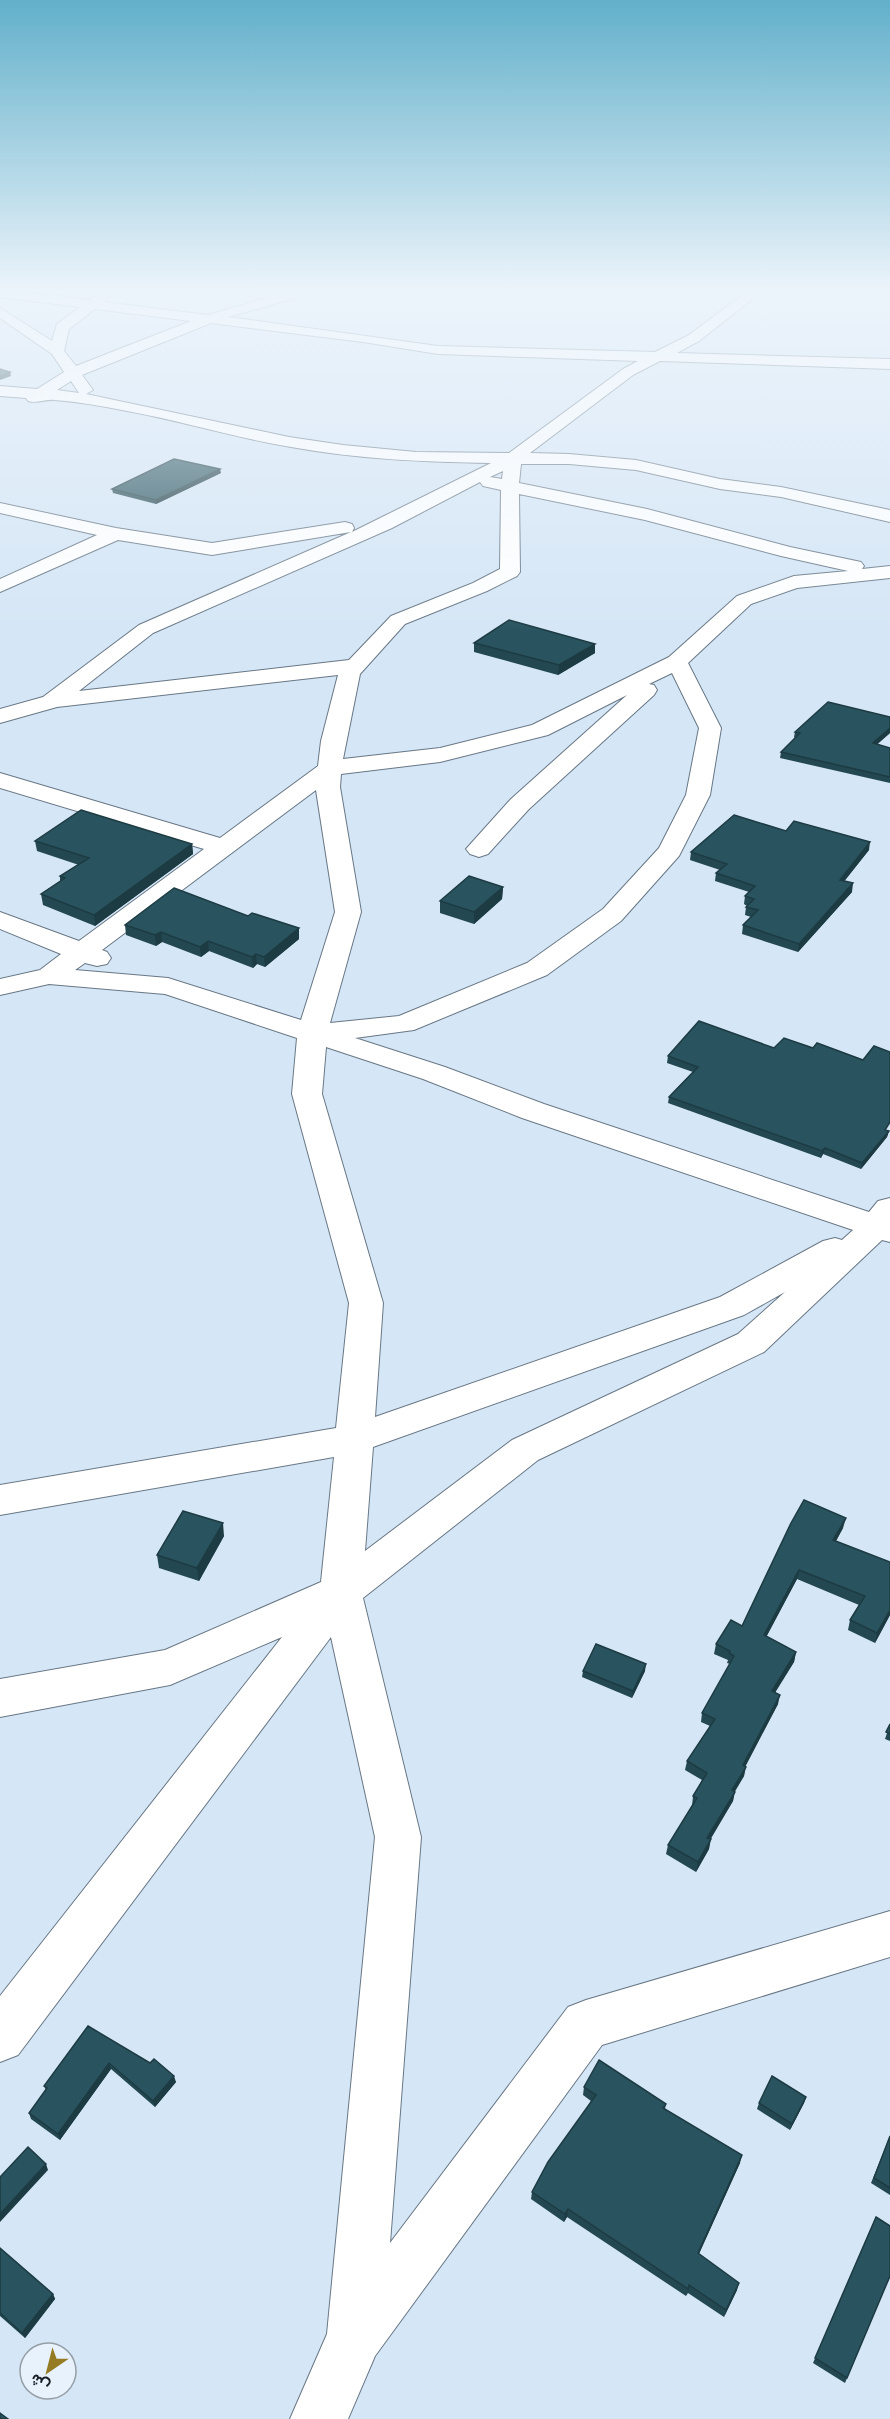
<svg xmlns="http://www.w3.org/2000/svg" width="890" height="2419" viewBox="0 0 890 2419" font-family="'PT Serif',Vazirmatn,serif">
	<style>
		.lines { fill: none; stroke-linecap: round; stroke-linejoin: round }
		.street-casing { stroke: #687785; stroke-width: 2 }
		.street { fill: #fff; fill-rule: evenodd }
		.wall { fill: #234852 }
		.shaded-wall { fill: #1d3b42 }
		.building { fill: #29545f; stroke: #1d3b42; stroke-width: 1.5 }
	</style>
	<rect width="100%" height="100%" fill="#d5e6f6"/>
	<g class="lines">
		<defs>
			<path id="street" d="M0 293H31L89 300 102 293 109 297 104 302 208 315 283 293H305L303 296 228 317 438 346 655 352 689 335 745 293H760L699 341 677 353 890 359V369L660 361 633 375 530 453 569 454 636 460 720 479 781 487 890 510V522L781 497 720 489 636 470 569 464H521L519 483 647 509 790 547 861 562 864 566 862 569 890 566V578L797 588 751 604 688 663 721 728 710 795 679 856 621 921 547 975 414 1030 355 1038 445 1067 544 1104 869 1212 878 1201 890 1198V1242L882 1240 764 1352 538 1460 363 1598 421 1837 390 2243 568 2007 586 2000 890 1911V1957L602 2045 375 2356 348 2419H290L327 2334 375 1837 331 1637 18 2055 0 2062V1996L282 1637 170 1685 0 1717V1679L165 1650 321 1582 334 1457 0 1515V1485L336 1428 349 1303 292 1094 297 1038 165 994 49 984 0 995V979L40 970 61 954 0 929V912L79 941 204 849 0 788V773L220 838 318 766 321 741 338 675 57 707 0 723V709L43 697 139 625 351 532 212 555 118 540 0 592V579L97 535 0 513V503L116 528 212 543 345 522 352 524 354 528 352 532 491 463C423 462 357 459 291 447 236 438 182 421 127 411 103 406 79 402 55 400 45 399 37 404 28 401L26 398 0 396V386L37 389 64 372 52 354 0 318V308L52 341 57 324 80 307 0 297ZM95 309 191 321 76 366 64 351 69 329ZM211 323 363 342 438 354 638 361 623 369 509 453 416 452 343 445 289 437 86 394 93 390 82 375ZM71 381 79 393 57 390ZM503 471 502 479 490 477ZM480 482 483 486 501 490 500 569 473 583 391 616 349 660 79 691 153 633 392 528ZM519 494 645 520 781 556 848 571 794 576 737 596 669 657 532 725 440 748 343 759 360 674 405 624 487 591 517 576 520 572ZM672 673 699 728 686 795 659 848 603 909 527 963 399 1016 330 1023 361 912 340 787 341 774 440 762 548 735 627 695 511 799 466 849 470 854 479 857 488 854 529 809 654 695 657 690 654 685 649 684ZM316 790 335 912 301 1020 168 978 75 970 85 963 97 966 107 964 111 958 107 952 102 950ZM326 1047 423 1079 522 1118 853 1230 842 1240 835 1238 823 1241 720 1297 375 1417 383 1303 322 1094ZM785 1292 738 1334 512 1440 365 1551 373 1447 744 1315Z"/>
		</defs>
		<use href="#street" class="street-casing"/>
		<use href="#street" class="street"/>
	</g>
	<g class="wall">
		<path d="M221 473 156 504 113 493 112 489Z"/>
		<path d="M474 643 595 653 558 675 474 652Z"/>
		<path d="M795 732 890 733 877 744 890 748V783L780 758 781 752 795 738 794 737Z"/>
		<path d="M786 831 869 850 844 881 852 892 798 952 742 934 743 925 751 917 745 915 746 907 747 906 744 904 745 896 749 892 715 881 716 873 720 870 690 860 691 852Z"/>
		<path d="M35 841 192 844 193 854 95 926 43 905 41 894 60 881V876L79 865 37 851Z"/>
		<path d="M503 887 502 899 474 924 440 913V901Z"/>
		<path d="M248 916 299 928V939L265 967 257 964 253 968 209 951 201 957 162 942 156 946 126 935 125 925Z"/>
		<path d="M668 1056 889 1131 887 1137 861 1169 823 1154 821 1158 668 1103 669 1097 693 1072 667 1063Z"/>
		<path d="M791 1523 843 1528 836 1541 890 1615 875 1643 848 1630 850 1620 859 1605 797 1579 766 1637 796 1652 794 1662 775 1692 778 1704 745 1766 744 1776 734 1792 733 1801 710 1839 709 1849 696 1872 666 1854 668 1845 692 1806 693 1796 702 1780 685 1770 687 1761 710 1726 701 1722 702 1713 730 1664 727 1663 728 1660 714 1654 716 1644 742 1626Z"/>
		<path d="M224 1536 199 1581 159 1568 157 1555Z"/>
		<path d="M583 1671H645L632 1698 582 1677Z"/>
		<path d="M890 1724V1741L885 1739Z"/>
		<path d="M88 2026 176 2082 155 2107 111 2069 60 2140 31 2119 29 2113 46 2090 44 2086Z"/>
		<path d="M584 2087 666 2104 665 2109 740 2163 699 2254 737 2290 724 2317 688 2293 686 2296 567 2217 564 2222 531 2199 532 2192 591 2101 583 2095Z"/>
		<path d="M806 2097 804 2103 790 2130 757 2109 759 2103Z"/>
		<path d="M890 2136V2195L871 2183Z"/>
		<path d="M876 2217 889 2269 890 2276 845 2383 813 2363Z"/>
		<path d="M0 2248 53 2294 55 2299 25 2338 0 2316Z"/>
	</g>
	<g class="shaded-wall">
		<path d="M10 372 11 376 0 380V376Z"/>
		<path d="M220 469 221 473 156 504V500Z"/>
		<path d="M595 644V653L558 675 559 665Z"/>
		<path d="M890 728V733L872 749 873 743Z"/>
		<path d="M870 842 869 850 839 888 840 880Z"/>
		<path d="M192 844 193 854 95 926 94 915Z"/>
		<path d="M853 883 852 892 798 952 799 944Z"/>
		<path d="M503 887 502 899 474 924V912Z"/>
		<path d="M299 928V939L265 967 264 957Z"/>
		<path d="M161 932 162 942 156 946 155 935Z"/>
		<path d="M208 941 209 951 201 957 200 947Z"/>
		<path d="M256 954 257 964 253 968 252 957Z"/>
		<path d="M889 1131 887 1137 861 1169 862 1163Z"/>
		<path d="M825 1148 823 1154 821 1158 822 1151Z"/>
		<path d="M846 1518 843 1528 831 1550 833 1540Z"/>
		<path d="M223 1523 224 1536 199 1581 197 1568Z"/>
		<path d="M799 1570 797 1579 762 1645 764 1635Z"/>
		<path d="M890 1610V1615L875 1643 877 1633Z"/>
		<path d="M796 1652 794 1662 770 1701 772 1691Z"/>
		<path d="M646 1664 645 1671 632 1698 633 1691Z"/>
		<path d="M780 1695 778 1704 741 1775 743 1765Z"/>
		<path d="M746 1767 744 1776 730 1800 732 1790Z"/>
		<path d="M735 1792 733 1801 706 1847 707 1838Z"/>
		<path d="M711 1839 709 1849 696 1872 698 1862Z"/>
		<path d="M109 2063 111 2069 60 2140 58 2134Z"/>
		<path d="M174 2076 176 2082 155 2107 153 2101Z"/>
		<path d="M806 2097 804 2103 790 2130 792 2124Z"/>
		<path d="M742 2155 740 2163 696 2260 698 2253Z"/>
		<path d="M46 2164 48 2170 0 2222V2214Z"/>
		<path d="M568 2209 567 2217 564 2222 565 2214Z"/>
		<path d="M739 2283 737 2290 724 2317 726 2310Z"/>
		<path d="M53 2294 55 2299 25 2338 22 2333Z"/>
	</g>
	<g class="building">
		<path d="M0 369 10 372 0 376Z"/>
		<path d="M174 459 220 469 156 500 112 489Z"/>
		<path d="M509 620 595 644 559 665 474 643Z"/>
		<path d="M828 702 890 717V728L873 743 890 748V777L781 752 800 733 795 732Z"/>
		<path d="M81 810 192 844 94 915 41 894 65 878 60 876 89 858 35 841Z"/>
		<path d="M734 815 786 831 794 821 870 842 840 880 853 883 799 944 743 925 758 910 746 907 754 899 745 896 755 886 716 873 727 864 691 852Z"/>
		<path d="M469 876 503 887 474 912 440 901Z"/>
		<path d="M174 888 248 916 252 913 299 928 264 957 256 954 252 957 208 941 200 947 161 932 155 935 125 925Z"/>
		<path d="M699 1021 774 1048 784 1038 813 1048 817 1043 863 1060 874 1046 890 1052V1122L885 1130 889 1131 862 1163 825 1148 822 1151 669 1097 698 1067 668 1056Z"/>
		<path d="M804 1500 846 1518 833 1540 890 1562V1610L877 1633 850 1620 865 1596 799 1570 764 1635 796 1652 772 1691 780 1695 743 1765 746 1767 732 1790 735 1792 707 1838 711 1839 698 1862 668 1845 697 1798 693 1796 707 1773 687 1761 715 1719 702 1713 734 1656 729 1653 730 1651 716 1644 731 1620 742 1626 791 1523Z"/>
		<path d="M183 1511 223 1523 197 1568 157 1555Z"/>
		<path d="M596 1644 646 1664 633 1691 583 1671Z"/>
		<path d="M890 1724V1734L886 1732Z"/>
		<path d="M88 2026 150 2063 154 2059 174 2076 153 2101 109 2063 58 2134 29 2113 47 2088 44 2086Z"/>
		<path d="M599 2060 666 2104 663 2108 742 2155 698 2253 739 2283 726 2310 689 2285 688 2289 568 2209 565 2214 532 2192 548 2162 596 2095 584 2087Z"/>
		<path d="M772 2076 806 2097 792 2124 759 2103Z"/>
		<path d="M890 2136V2188L874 2178Z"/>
		<path d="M28 2147 46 2164 0 2214V2177Z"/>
		<path d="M876 2217 890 2226V2276L847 2378 815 2358Z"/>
		<path d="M0 2248 53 2294 22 2333 0 2313Z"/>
		<path d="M0 2413 8 2419H0Z"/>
	</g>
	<linearGradient id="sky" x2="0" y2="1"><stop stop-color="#62b0ca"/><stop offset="0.46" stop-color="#ecf4fb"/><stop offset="1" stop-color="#ecf4fb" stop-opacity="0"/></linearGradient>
	<rect width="890" height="631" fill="url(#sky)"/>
	<g transform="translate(48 2371) rotate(215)"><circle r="28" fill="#e8f2fc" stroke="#969ea6" stroke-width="1.5"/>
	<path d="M0-4.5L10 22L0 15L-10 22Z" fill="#957c24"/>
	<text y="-9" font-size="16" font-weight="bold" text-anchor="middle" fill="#1a2025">ش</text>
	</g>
</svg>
